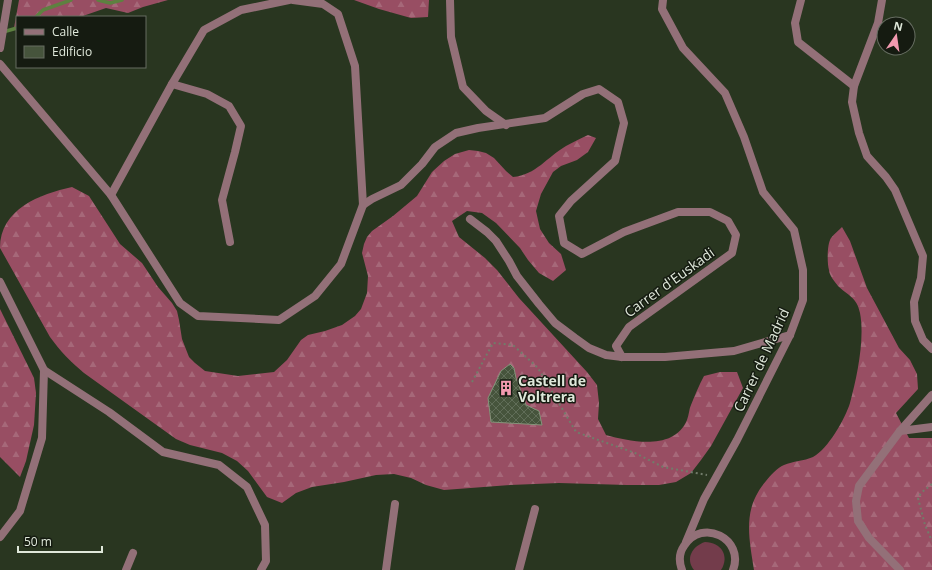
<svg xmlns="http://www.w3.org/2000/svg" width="932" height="570" viewBox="0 0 932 570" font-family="'Open Sans',sans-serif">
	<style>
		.green { fill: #733c4b }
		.forest { fill: url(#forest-firs) }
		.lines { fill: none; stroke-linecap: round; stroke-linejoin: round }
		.stream { stroke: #5d8140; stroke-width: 3.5 }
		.building { fill: url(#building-cross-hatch); stroke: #85947a }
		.path { stroke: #717c6a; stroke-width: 2; stroke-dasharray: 2 3; stroke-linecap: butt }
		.street { stroke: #937078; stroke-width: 8 }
		.labels { text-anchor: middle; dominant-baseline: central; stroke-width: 3; stroke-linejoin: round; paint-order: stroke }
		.street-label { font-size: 14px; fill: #dfe8da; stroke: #151b11 }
		.poi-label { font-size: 14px; font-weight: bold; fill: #dfe8da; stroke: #151b11; text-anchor: start }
	</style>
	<defs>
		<pattern id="forest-firs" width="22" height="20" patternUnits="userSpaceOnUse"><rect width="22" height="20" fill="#984e63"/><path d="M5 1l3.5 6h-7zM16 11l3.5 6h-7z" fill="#a66879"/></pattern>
		<pattern id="building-cross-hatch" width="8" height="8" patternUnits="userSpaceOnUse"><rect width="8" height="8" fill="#46543c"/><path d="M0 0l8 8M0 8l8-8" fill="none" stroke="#606d58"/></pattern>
	</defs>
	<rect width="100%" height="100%" fill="#293620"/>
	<path class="green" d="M705 542C721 542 730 556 721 570H694C685 559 692 546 705 542Z"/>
	<g class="forest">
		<path d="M19 0H168L143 7 128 13 106 8 80 17H17V30L14 28Z"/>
		<path d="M354 0H429L428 17 411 18 379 9Z"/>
		<path d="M588 135 596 138 588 152 577 160 561 166 553 172 541 194 536 211 540 229 549 243 561 254 566 270 553 281 539 273 528 260 520 248 496 223 482 213 467 211 452 221 459 237 485 258 497 270 519 298 587 372 597 385 599 403 598 419 606 435C631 442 674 451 687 420 689 415 689 409 691 405 695 395 699 385 704 376L720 372H737L743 388 711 446 701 460 691 473 676 482 659 485H627L559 483 510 485 444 490 426 485 411 478 394 474 376 475 344 482 312 487 296 493 282 503 267 497 248 471 237 461 222 453 190 445 176 439 84 373C71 362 60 351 50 337L0 248C0 209 40 194 72 187L89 196 120 244 142 263 158 287 172 303 177 311 179 320 182 339 189 357 195 363 205 371 238 376 274 372 287 360 301 340 308 335 325 331 342 325 355 316 361 309 367 293 368 276 362 253 364 244 367 237 372 231 393 216 417 196 432 172 444 161 455 154 469 150 478 151 486 153 494 158 506 171 513 177C536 175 547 157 566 146 573 142 580 139 588 135Z"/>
		<path d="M842 227 850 241 867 288 899 348 910 360 917 374 918 389 896 413 909 438H932V570H754C749 537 742 509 766 481 770 476 777 468 784 465 793 461 804 461 813 457 828 449 845 419 850 403 857 377 865 339 860 313 857 297 847 295 838 286 835 282 829 275 829 270 827 263 827 244 831 238 834 234 839 230 842 227Z"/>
		<path d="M0 309 34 378 36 393 34 425 26 461 20 477 0 457Z"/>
	</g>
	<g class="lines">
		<g class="stream">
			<path d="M98 0 110 3 122 0"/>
			<path d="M36 17 43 10 71 0"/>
			<path d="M3 32 17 28"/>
		</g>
	</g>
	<path class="building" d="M510 364 514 368 516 378 526 405 539 411 542 425 491 422 488 398 501 371Z"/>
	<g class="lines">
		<g class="path">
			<path d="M472 382 493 343 513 345 538 368 576 432 635 453 663 467 707 475"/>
			<path d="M932 484 921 493 918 498 925 525 932 541"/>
		</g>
		<g class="street">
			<path d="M450 0 451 37 463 87 486 111 506 125"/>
			<path d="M663 0 662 9 683 48 725 93 744 137 763 192 794 230 803 270V300L790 335 737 440 704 499 686 542"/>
			<path d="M801 0 795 23 798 42 854 86"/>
			<path d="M882 0 878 23 854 86 852 102 859 133 867 156 886 177 895 190 923 256 921 278 914 302 915 321 923 340 932 349"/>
			<path d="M0 48 8 0"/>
			<path d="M0 64 111 195 180 303 198 316 279 320 315 296 341 264 363 205 355 66 338 14 323 4 293 0"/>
			<path d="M172 84 207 94 229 106 241 126 235 152 222 200 230 242"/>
			<path d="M111 195 172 84 204 30 241 10 289 0"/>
			<path d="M363 205 372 199 401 185 422 164 435 147 456 133 478 128 545 118 583 94 599 89 618 102 624 123 615 161 571 201 559 216 564 243 582 254 624 232 678 212H710L728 221 736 235 732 253 629 327 616 346 622 357"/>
			<path d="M470 219 487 232 496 241 509 261 517 276 539 304 555 323 575 338 589 348 606 355 622 357H665L734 351 790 335"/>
			<path d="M0 282 44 370 42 438 20 511 0 537"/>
			<path d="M44 370 109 412 163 452 219 465 247 487 265 525 266 561 261 570"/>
			<path d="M900 431 932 427"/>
			<path d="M126 570 133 553"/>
			<path d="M386 570 395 504"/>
			<path d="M519 570 535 509"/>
			<path d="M682 570C679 562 679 553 684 546 702 517 745 539 733 570"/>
			<path d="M900 570 869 538 858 521 856 501 859 486 900 431 932 395"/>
		</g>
	</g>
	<defs>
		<symbol id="building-bare" viewBox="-9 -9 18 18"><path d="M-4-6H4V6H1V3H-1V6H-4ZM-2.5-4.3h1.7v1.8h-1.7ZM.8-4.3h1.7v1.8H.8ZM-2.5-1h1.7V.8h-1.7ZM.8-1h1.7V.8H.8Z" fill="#f29ab0" stroke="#151b11" stroke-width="2.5" paint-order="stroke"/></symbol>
	</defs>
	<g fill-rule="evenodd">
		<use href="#building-bare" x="495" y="377" width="22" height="22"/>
	</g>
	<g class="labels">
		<g class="street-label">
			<text transform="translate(669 282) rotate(-36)">Carrer d'Euskadi</text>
			<text transform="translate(761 360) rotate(-65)">Carrer de Madrid</text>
		</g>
		<g class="poi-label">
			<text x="518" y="380">Castell de<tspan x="518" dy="16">Voltrera</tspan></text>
		</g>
	</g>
	<rect x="16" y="16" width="130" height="52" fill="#151b11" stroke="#666d61"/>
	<rect x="24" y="29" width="20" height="6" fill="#937078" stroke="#666d61"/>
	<text x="52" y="36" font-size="12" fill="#dfe8da">Calle</text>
	<rect x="24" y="46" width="20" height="12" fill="#46543c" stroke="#666d61"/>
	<text x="52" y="56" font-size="12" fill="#dfe8da">Edificio</text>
	<g transform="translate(896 36) rotate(13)"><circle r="19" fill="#151b11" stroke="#666d61"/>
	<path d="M0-3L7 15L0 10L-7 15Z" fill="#f29ab0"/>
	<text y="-6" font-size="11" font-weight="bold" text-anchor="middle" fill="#dfe8da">N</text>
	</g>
	<path d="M18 546v6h84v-6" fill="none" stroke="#dfe8da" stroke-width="2"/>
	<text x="24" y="546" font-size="12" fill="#dfe8da" stroke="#151b11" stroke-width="3" paint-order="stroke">50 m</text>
</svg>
